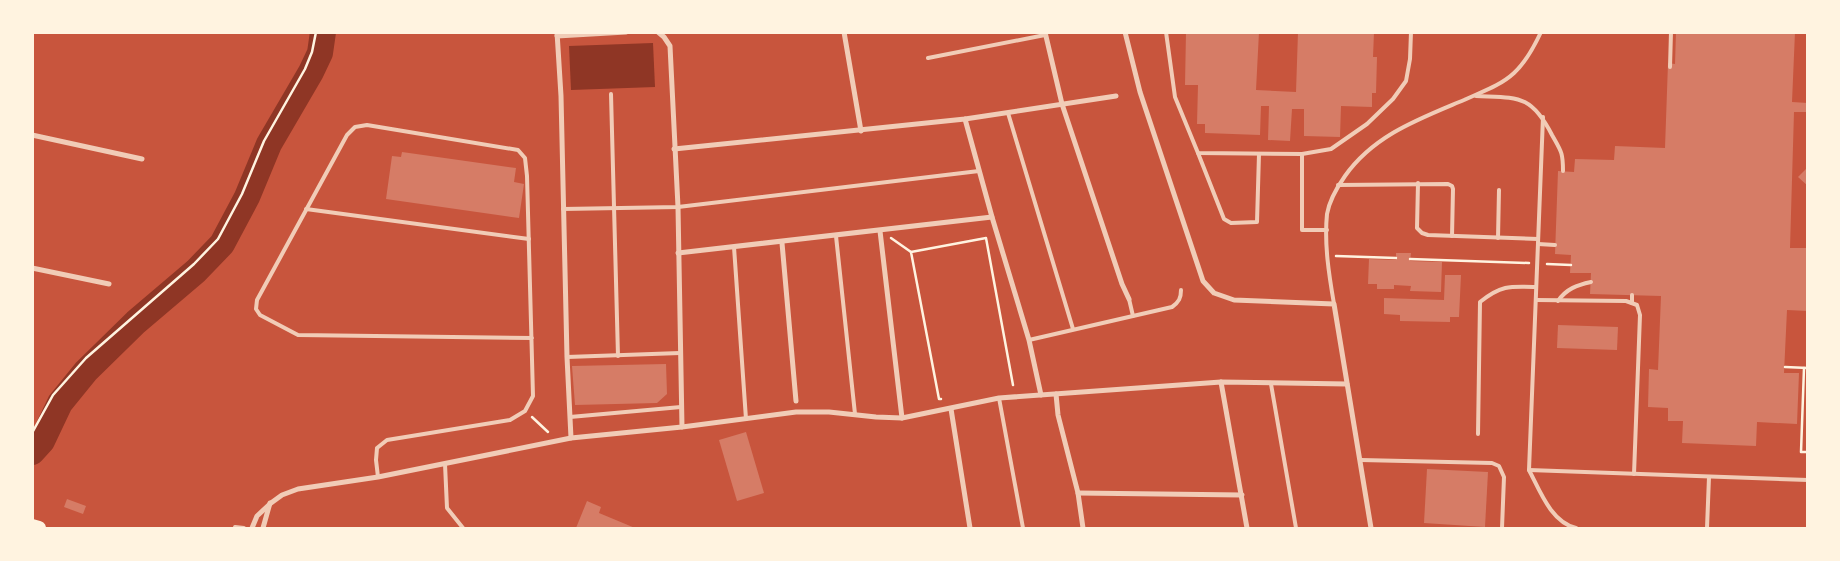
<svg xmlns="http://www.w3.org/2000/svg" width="1840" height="561" viewBox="0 0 1840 561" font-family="Signika,sans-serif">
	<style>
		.water { fill: #8f3625 }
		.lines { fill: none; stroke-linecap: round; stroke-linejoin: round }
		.river { stroke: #8f3625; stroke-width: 26 }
		.building { fill: #d67c66 }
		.path { stroke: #fff3e0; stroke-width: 2.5 }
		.service { stroke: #f1ccb7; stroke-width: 4 }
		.minor { stroke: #f1ccb7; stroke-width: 5 }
		.trunk { stroke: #fff3e0; stroke-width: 14 }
	</style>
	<rect width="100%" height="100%" fill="#c8553d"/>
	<path class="water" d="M653 43 655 87 571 90 569 46Z"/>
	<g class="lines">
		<path class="river" d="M32 452 42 441 60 403 86 371 136 322 196 271 222 244 247 197 269 144 311 72 320 53 323 32"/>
	</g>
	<g class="building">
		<path d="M1186 32H1259L1256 90 1296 92 1298 32H1374L1373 57H1377L1376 93H1372V107L1341 106 1340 137 1304 136V109H1292L1290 141 1268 140 1269 106H1261L1260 135 1205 133V124H1197L1198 85H1185Z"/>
		<path d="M1676 32H1795L1792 102 1808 103V112H1794L1790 248H1808V311L1787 310 1784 373H1799L1797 424 1757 422 1756 446 1682 443 1683 421H1668V408L1648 407 1649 369 1658 370 1661 296 1590 294 1591 273H1570L1571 255 1555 254 1558 171 1574 172 1575 159 1614 160 1615 146 1665 148 1668 63 1675 64Z"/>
		<path d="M402 152 516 168 514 182 524 184 519 218 386 199 392 156 401 157Z"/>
		<path d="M1808 167V186L1798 177Z"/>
		<path d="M1396 253H1411L1410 261 1442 262 1441 292 1410 291 1411 286 1394 285V289H1377V284H1368L1369 259 1396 260Z"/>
		<path d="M1445 275H1461L1459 317H1450V322L1400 321V315L1384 314V298L1444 300Z"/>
		<path d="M1558 325 1618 327 1617 350 1557 348Z"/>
		<path d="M666 364 667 394 657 403 575 405 572 366Z"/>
		<path d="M746 432 764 493 737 501 719 440Z"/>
		<path d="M1427 469 1488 472 1485 527 1424 523Z"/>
		<path d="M67 499 86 506 83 514 64 507Z"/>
		<path d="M587 501 601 507 599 513 635 528H576Z"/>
	</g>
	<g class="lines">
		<g class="path">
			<path d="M891 238 911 252"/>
			<path d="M1336 256 1396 258"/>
			<path d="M1410 259 1529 263"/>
			<path d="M1547 264 1571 265"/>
			<path d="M1785 367 1808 368"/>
			<path d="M1804 368 1801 452H1808"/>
			<path d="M941 399H939L911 252 986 238 1013 385"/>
			<path d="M532 417 548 432"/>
			<path d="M32 433 53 395 86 358 194 264 218 239 242 194 264 141 305 69 312 52 316 32"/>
		</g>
		<g class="service">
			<path d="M1166 32 1175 97 1198 153 1302 154 1331 149 1367 124 1393 99 1406 81 1410 59 1411 32"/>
			<path d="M928 58 1045 35"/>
			<path d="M1670 67 1671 32"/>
			<path d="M611 94 618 356"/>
			<path d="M1476 96C1518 98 1531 94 1552 135 1561 151 1563 152 1563 171"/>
			<path d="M1008 113 1073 329"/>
			<path d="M1543 117 1529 470C1540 491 1551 522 1576 528"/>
			<path d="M1198 153 1224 219 1231 223 1257 222 1259 154"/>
			<path d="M1302 154V230H1327"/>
			<path d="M1418 183 1417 228 1422 233 1428 235 1538 239"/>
			<path d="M1338 185 1448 184 1452 186 1453 189 1452 236"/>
			<path d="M306 209 529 239"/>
			<path d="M563 209 678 207 979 171"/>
			<path d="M836 236 855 414"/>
			<path d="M1498 238 1499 190"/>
			<path d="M1538 244 1555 245"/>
			<path d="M734 247 746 419"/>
			<path d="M1129 299 1133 316"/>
			<path d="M1536 300 1626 301 1637 305 1640 315 1634 474"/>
			<path d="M1558 301C1566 289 1577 285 1591 282"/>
			<path d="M1632 303V295"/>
			<path d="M1334 304C1329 275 1324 244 1327 214 1329 202 1338 186 1345 176 1374 135 1419 119 1464 100 1481 92 1500 86 1514 73 1526 62 1534 47 1541 32"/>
			<path d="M1029 340 1172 307C1179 302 1181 298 1181 290"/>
			<path d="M567 357 680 353"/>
			<path d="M1271 384 1296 528"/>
			<path d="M999 398 1023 528"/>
			<path d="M570 417 681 407"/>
			<path d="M1478 434 1480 302C1501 285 1510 286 1536 287"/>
			<path d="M1361 460 1492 463 1499 466 1504 477 1502 528"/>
			<path d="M445 464 447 508 463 528"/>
			<path d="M1529 470 1808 480"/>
			<path d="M378 477 376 460 377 448 387 440 510 420 525 411 533 396 527 176 525 158 518 150 367 125 355 127 347 135 257 300 256 309 260 315 298 335 532 338"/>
			<path d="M235 527 244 528"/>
			<path d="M1707 528 1709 477"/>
		</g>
		<g class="minor">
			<path d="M557 32 561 96 567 357 571 438"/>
			<path d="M658 32 664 37 670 46 678 207 682 427"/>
			<path d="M844 32 861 131"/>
			<path d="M1045 32 1062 104 1122 284 1129 299"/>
			<path d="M1125 32 1140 92 1203 281 1214 293 1234 300 1334 304 1371 528"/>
			<path d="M557 36 626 32"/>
			<path d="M965 119 992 217 1029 340 1041 395"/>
			<path d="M32 135 142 159"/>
			<path d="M674 149 965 119 1116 96"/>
			<path d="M880 231 902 418"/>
			<path d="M782 243 796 401"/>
			<path d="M678 253 992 217"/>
			<path d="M32 268 109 284"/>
			<path d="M1221 382 1247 528"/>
			<path d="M1056 394 1058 415 1078 493 1083 528"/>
			<path d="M951 409 970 528"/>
			<path d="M1078 493 1242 495"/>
			<path d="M252 528 257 516 271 503 282 495 298 489 378 477 571 438 682 427 796 412H829L876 417 902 418 999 398 1221 382 1347 384"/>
			<path d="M263 528 270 503"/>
		</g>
		<path class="trunk" d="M32 526 39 528"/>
	</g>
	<rect width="1840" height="561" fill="none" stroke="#fff3e0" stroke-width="68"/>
</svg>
